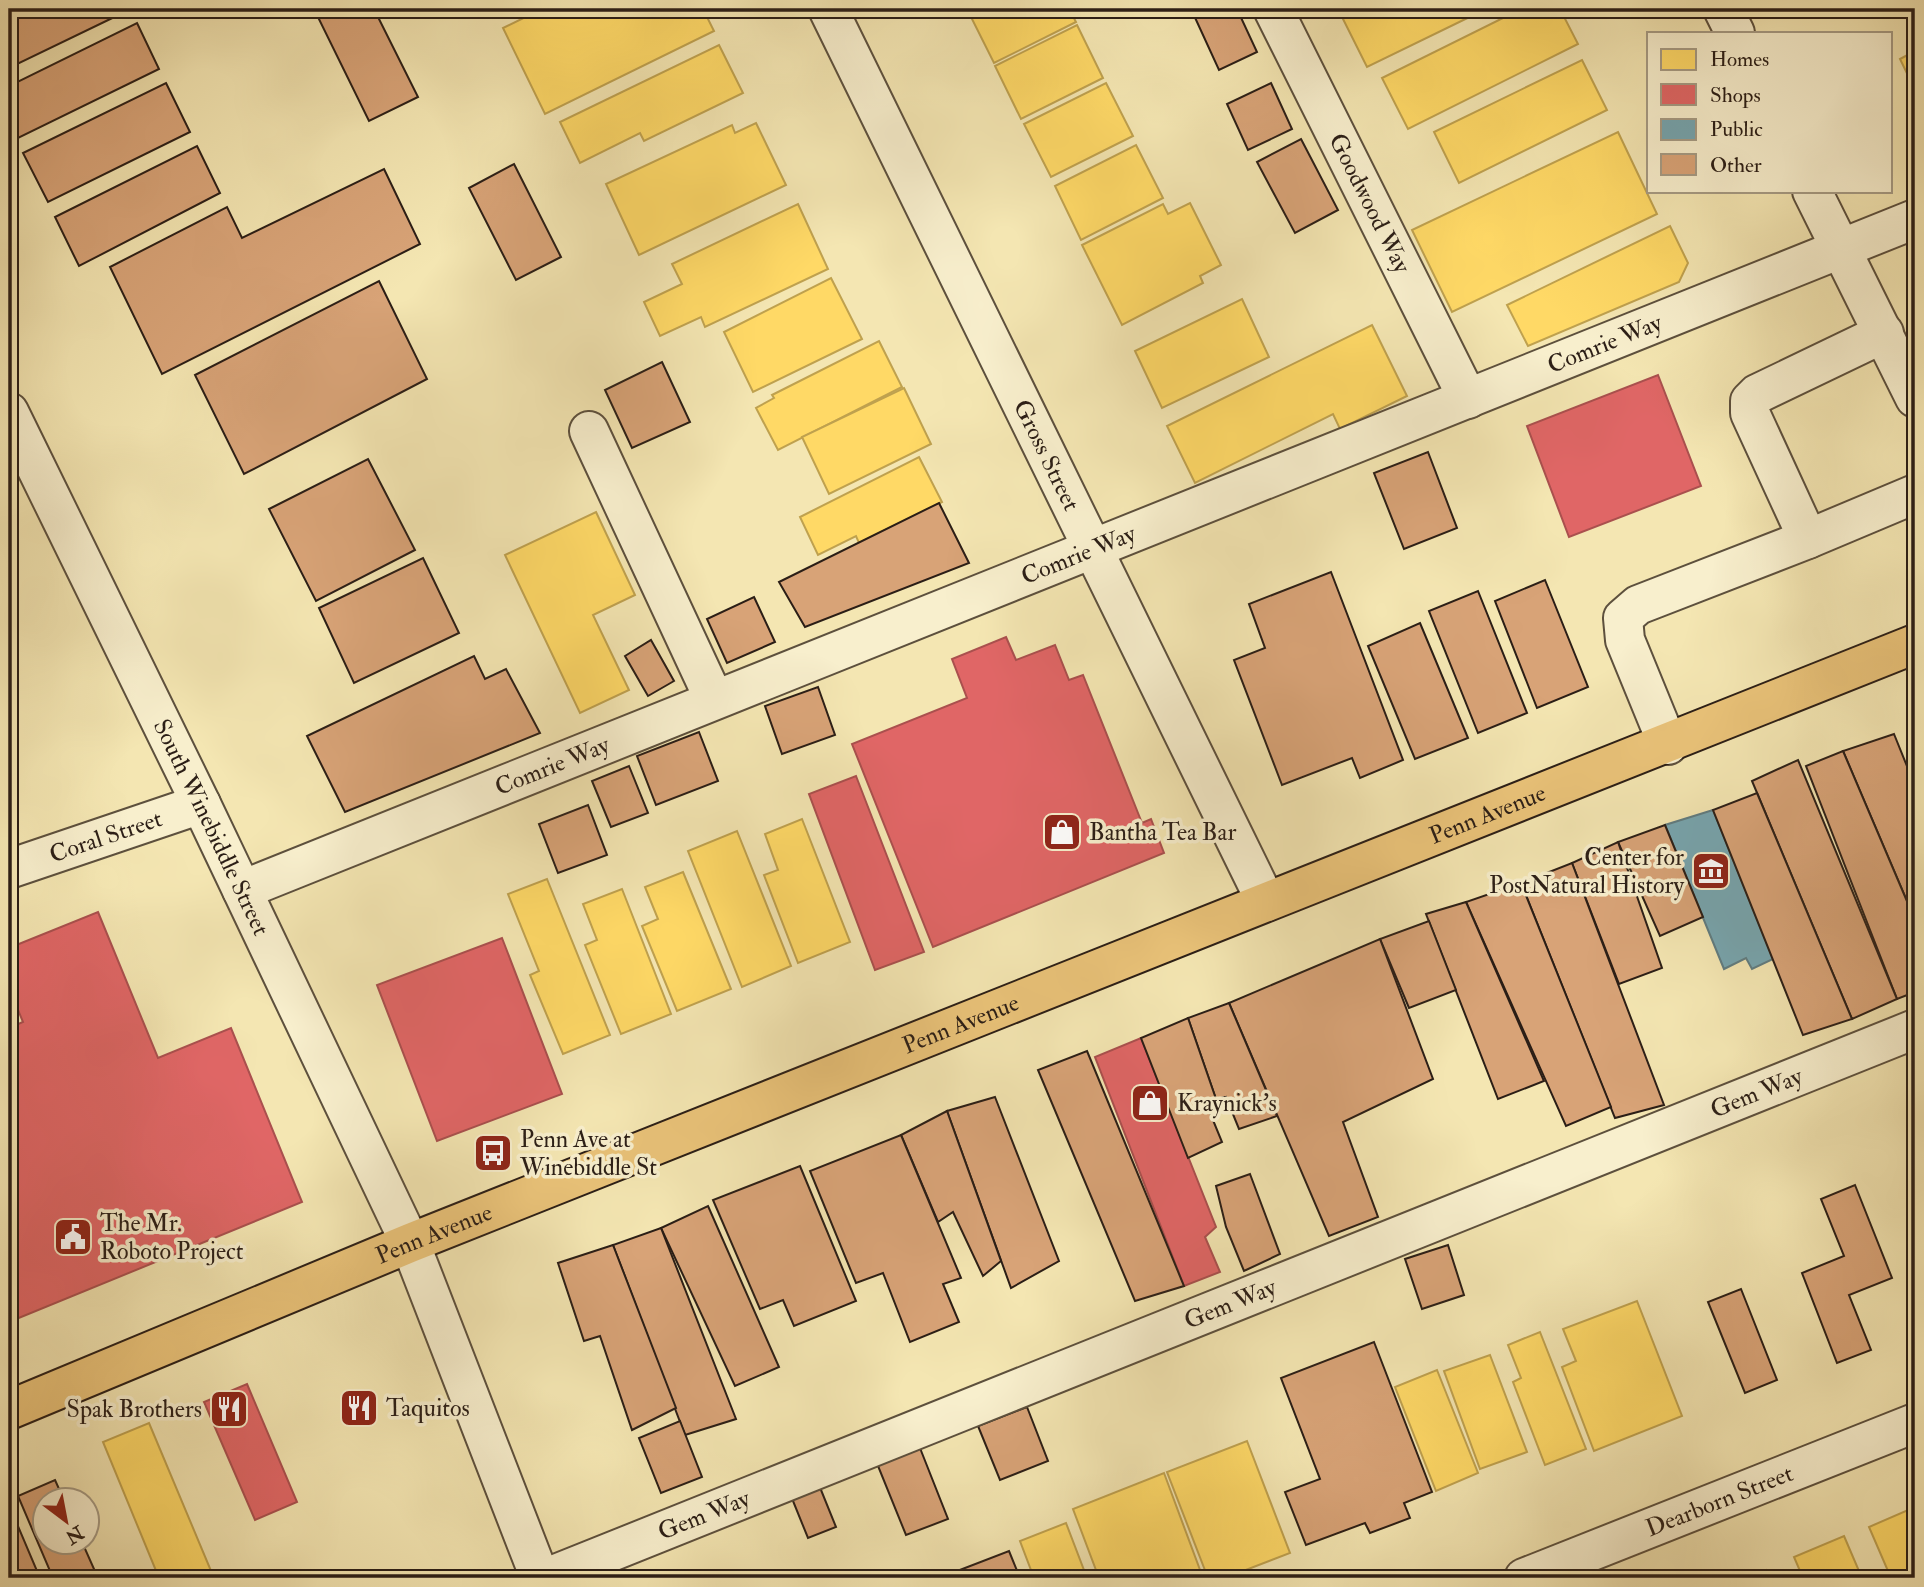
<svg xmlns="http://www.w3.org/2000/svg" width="1924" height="1587" viewBox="0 0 1924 1587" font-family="'IM FELL Double Pica',serif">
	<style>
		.homes { fill: #ffd966; stroke: #bfa14e; stroke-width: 2 }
		.shops { fill: #e06666; stroke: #aa504e; stroke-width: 2 }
		.public { fill: #76a5af; stroke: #607c81; stroke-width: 2 }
		.building { fill: #d8a377; stroke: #2b1e16; stroke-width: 2 }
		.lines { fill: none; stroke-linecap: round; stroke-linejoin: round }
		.minor-casing { stroke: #5d503d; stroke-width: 42 }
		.major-casing { stroke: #2b1e16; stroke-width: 42 }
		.minor { stroke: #f8efcd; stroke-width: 38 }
		.major { stroke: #eac379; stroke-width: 38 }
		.labels { text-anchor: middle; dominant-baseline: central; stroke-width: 7; stroke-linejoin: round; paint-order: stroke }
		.street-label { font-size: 24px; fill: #2b1e16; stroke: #f8efcd }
		.poi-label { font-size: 24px; fill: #2b1e16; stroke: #f8efcd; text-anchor: start }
	</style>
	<rect width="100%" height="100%" fill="#f4e6b2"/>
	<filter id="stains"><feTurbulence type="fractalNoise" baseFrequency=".00286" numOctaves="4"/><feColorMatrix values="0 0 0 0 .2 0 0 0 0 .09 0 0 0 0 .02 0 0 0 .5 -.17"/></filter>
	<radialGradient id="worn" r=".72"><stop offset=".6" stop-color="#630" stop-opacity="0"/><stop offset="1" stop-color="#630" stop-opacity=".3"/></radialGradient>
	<g class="homes">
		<path d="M542 9H703L714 31 545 114 503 28Z"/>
		<path d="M967 9H1069L1076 22 994 63Z"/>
		<path d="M1338 9H1486L1367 67Z"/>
		<path d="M1521 9H1560L1578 44 1408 129 1382 78Z"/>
		<path d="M1077 25 1103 78 1021 119 995 66Z"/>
		<path d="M719 45 743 93 644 141 640 133 580 163 560 122Z"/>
		<path d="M1915 51V90L1900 59Z"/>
		<path d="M1582 60 1607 110 1459 183 1434 132Z"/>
		<path d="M1106 83 1133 136 1051 177 1024 124Z"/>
		<path d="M756 123 786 185 639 255 606 184 732 125 735 133Z"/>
		<path d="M1618 132 1657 214 1452 312 1412 230Z"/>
		<path d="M1136 145 1163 198 1081 240 1055 186Z"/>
		<path d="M1190 203 1221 265 1200 276 1203 283 1122 325 1082 245 1163 204 1168 214Z"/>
		<path d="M798 204 828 269 705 327 701 317 660 336 644 302 682 284 672 264Z"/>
		<path d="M1670 226 1688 263 1679 282 1528 346 1507 305Z"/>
		<path d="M831 278 862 339 753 392 724 332Z"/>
		<path d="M1242 299 1269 357 1162 408 1135 351Z"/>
		<path d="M1372 325 1407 396 1340 429 1333 414 1195 483 1167 426Z"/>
		<path d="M879 341 902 387 778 450 756 408 774 398 772 395Z"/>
		<path d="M904 388 931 444 829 494 802 437Z"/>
		<path d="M919 457 942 502 859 543 856 536 818 555 800 517Z"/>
		<path d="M596 512 635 595 593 615 629 690 580 713 505 555Z"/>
		<path d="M802 819 850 942 798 963 764 875 778 870 765 834Z"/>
		<path d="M737 831 791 966 742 987 688 851Z"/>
		<path d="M683 872 731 989 677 1011 642 926 658 919 645 887Z"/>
		<path d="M547 879 610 1035 563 1054 530 975 539 971 508 894Z"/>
		<path d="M622 889 671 1014 621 1034 585 945 597 940 583 904Z"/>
		<path d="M1637 1301 1682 1416 1594 1451 1562 1367 1576 1361 1563 1329Z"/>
		<path d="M1540 1332 1586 1449 1545 1465 1513 1382 1521 1378 1508 1345Z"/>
		<path d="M1490 1355 1527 1452 1480 1469 1444 1371Z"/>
		<path d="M1437 1370 1478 1473 1436 1491 1395 1387Z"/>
		<path d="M149 1423 214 1578H159L103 1442Z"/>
		<path d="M1247 1441 1290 1553 1225 1578H1208L1167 1472Z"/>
		<path d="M1164 1473 1203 1578H1099L1073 1509Z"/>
		<path d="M1915 1507V1578H1891L1869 1527Z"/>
		<path d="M1066 1523 1087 1578H1034L1020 1541Z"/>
		<path d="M1844 1536 1862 1578H1803L1794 1557Z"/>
		<path d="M1766 1570 1769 1578H1747Z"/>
	</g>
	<g class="shops">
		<path d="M1658 375 1701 486 1569 537 1527 426Z"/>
		<path d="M1006 637 1016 660 1055 645 1069 680 1083 675 1142 823 1151 819 1164 853 933 947 852 744 967 698 952 659Z"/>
		<path d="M856 776 924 952 875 970 809 794Z"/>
		<path d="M98 912 158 1058 231 1028 302 1202 9 1322V1028L23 1022 9 988V948Z"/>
		<path d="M502 938 562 1094 437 1141 377 985Z"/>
		<path d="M1141 1038 1216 1227 1205 1237 1220 1272 1184 1286 1095 1057Z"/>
		<path d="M247 1384 297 1502 255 1520 204 1402Z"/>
	</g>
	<path class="public" d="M1713 810 1773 959 1752 969 1746 958 1724 969 1665 825Z"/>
	<g class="building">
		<path d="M9 9H131L9 68Z"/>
		<path d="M314 9H374L418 97 369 121Z"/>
		<path d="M1198 9H1237L1257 52 1219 70 1192 11Z"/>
		<path d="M137 23 159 69 16 139 9 123V86Z"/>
		<path d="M166 83 190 132 48 202 23 153Z"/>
		<path d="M1271 83 1292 129 1248 150 1227 104Z"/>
		<path d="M1301 139 1338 210 1295 233 1257 162Z"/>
		<path d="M197 146 220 193 79 266 55 217Z"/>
		<path d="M514 164 561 257 516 280 469 188Z"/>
		<path d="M384 169 420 244 162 374 110 267 227 207 242 238Z"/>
		<path d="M379 281 427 379 244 474 195 375Z"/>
		<path d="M662 362 690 422 632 448 605 390Z"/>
		<path d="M1428 452 1457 528 1404 549 1374 473Z"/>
		<path d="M368 459 415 550 316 601 269 509Z"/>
		<path d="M939 503 969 563 805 627 779 582Z"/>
		<path d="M423 558 459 633 354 683 319 608Z"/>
		<path d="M1331 572 1403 760 1360 778 1352 758 1282 785 1234 660 1265 648 1249 604Z"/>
		<path d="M1545 580 1588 687 1537 708 1495 601Z"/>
		<path d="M1478 591 1527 713 1478 733 1429 611Z"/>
		<path d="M754 597 775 642 727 663 707 619Z"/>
		<path d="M1420 623 1468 738 1415 759 1368 646Z"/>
		<path d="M651 640 674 681 648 696 625 656Z"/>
		<path d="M474 656 485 679 506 669 540 733 345 812 307 736Z"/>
		<path d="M818 687 835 735 782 754 765 706Z"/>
		<path d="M699 732 718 781 656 805 637 756Z"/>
		<path d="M1894 734 1915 786V920L1843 751Z"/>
		<path d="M1843 751 1915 920V992L1897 999 1806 766Z"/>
		<path d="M1798 760 1897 999 1852 1019 1752 781Z"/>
		<path d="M629 766 648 813 611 827 592 781Z"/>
		<path d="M1757 793 1852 1019 1803 1035 1713 810Z"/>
		<path d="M588 805 607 855 558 873 539 824Z"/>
		<path d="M1665 825 1703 917 1660 936 1618 842Z"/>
		<path d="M1618 842 1662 968 1619 984 1572 863Z"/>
		<path d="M1572 863 1664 1105 1615 1118 1521 883Z"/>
		<path d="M1521 883 1611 1107 1566 1126 1466 902Z"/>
		<path d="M1466 902 1544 1081 1498 1099 1426 914Z"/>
		<path d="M1429 921 1456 990 1409 1008 1380 939Z"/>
		<path d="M1380 939 1433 1079 1343 1122 1378 1217 1329 1236 1229 1003Z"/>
		<path d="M1229 1003 1277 1116 1239 1129 1226 1097 1216 1099 1188 1018Z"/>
		<path d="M1188 1018 1216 1099 1208 1108 1222 1142 1188 1158 1141 1038Z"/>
		<path d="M1087 1051 1184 1286 1135 1301 1038 1070Z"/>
		<path d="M995 1097 1059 1261 1011 1288 947 1111Z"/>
		<path d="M947 1111 1001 1261 983 1276 953 1212 938 1222 901 1135Z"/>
		<path d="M901 1135 961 1278 943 1284 959 1322 910 1342 883 1273 856 1283 810 1171Z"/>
		<path d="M800 1166 856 1301 794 1326 783 1300 760 1309 713 1200Z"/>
		<path d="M1250 1174 1280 1254 1244 1271 1226 1227 1216 1186Z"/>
		<path d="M1855 1185 1892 1278 1849 1295 1871 1350 1837 1363 1802 1273 1844 1256 1821 1199Z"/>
		<path d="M708 1206 779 1367 735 1386 661 1228Z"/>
		<path d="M661 1228 736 1419 685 1435 613 1245Z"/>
		<path d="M613 1245 676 1408 632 1430 600 1336 584 1341 558 1263Z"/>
		<path d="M1448 1245 1464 1295 1422 1309 1405 1259Z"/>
		<path d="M1741 1289 1777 1380 1745 1393 1708 1302Z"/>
		<path d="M1374 1342 1432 1492 1404 1503 1410 1518 1370 1533 1365 1523 1306 1545 1285 1492 1320 1479 1281 1378Z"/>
		<path d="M1027 1407 1048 1461 1000 1480 978 1426Z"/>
		<path d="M680 1421 702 1477 661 1493 639 1438Z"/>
		<path d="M918 1443 948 1519 906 1535 876 1461Z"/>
		<path d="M55 1480 64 1500H46V1542H82L98 1578H53L18 1496Z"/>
		<path d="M819 1485 836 1527 808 1538 791 1496Z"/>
		<path d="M9 1505 40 1578H9Z"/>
		<path d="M1009 1551 1020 1578H939Z"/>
	</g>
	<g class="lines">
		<defs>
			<g id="minor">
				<path id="s1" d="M828 9 1266 902"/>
				<path id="s2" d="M1273 9 1468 399"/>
				<path d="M1723 9 1735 33"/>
				<path d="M1812 191 1915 398"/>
				<path id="s3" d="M9 412 201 804 410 1243 540 1578"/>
				<path d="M589 431 714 699"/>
				<path d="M1808 539 1750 413V401L1757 394 1884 333"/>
				<path d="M1668 745 1625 640 1623 618 1638 605 1808 539 1915 494"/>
				<path id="s4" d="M9 869 201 804"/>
				<path id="s5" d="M242 890 1915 219"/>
				<path id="s6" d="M546 1578 1915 1029"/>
				<path id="s7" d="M1524 1578 1915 1423"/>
			</g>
			<g id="major">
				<path id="s8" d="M9 1410 410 1243 1915 644"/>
			</g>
		</defs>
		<use href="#minor" class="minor-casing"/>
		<use href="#major" class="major-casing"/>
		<use href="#minor" class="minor"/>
		<use href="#major" class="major"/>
	</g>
	<defs>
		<symbol id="shop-square" viewBox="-11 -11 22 22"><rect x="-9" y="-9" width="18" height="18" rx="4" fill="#8f2418" stroke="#f8efcd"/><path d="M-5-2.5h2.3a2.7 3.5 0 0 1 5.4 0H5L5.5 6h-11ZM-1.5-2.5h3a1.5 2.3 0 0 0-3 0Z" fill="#fff"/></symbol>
		<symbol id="museum-square" viewBox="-11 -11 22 22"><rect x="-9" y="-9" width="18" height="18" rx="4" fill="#8f2418" stroke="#f8efcd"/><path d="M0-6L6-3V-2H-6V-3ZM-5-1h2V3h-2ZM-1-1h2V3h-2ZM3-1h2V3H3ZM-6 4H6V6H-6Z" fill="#fff"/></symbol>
		<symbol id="bus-square" viewBox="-11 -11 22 22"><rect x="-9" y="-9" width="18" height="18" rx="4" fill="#8f2418" stroke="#f8efcd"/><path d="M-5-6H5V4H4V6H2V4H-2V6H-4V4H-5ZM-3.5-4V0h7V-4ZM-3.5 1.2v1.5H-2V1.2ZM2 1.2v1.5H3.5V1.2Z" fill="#fff"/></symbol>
		<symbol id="civic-square" viewBox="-11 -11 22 22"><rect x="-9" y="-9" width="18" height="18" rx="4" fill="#8f2418" stroke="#f8efcd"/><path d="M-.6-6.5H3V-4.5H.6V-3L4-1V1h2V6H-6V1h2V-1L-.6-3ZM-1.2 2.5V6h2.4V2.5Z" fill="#fff"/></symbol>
		<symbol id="restaurant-square" viewBox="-11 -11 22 22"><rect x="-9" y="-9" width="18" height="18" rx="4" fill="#8f2418" stroke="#f8efcd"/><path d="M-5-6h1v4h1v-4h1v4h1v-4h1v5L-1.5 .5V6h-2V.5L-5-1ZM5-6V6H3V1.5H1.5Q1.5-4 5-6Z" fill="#fff"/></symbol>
	</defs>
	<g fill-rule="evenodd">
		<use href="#shop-square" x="1040" y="810" width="44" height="44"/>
		<use href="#museum-square" x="1689" y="849" width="44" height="44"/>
		<use href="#shop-square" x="1128" y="1081" width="44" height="44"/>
		<use href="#bus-square" x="471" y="1131" width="44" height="44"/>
		<use href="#civic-square" x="51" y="1215" width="44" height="44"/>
		<use href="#restaurant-square" x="337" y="1386" width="44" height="44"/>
		<use href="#restaurant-square" x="207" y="1387" width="44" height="44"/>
	</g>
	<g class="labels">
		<g class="street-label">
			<text stroke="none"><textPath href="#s2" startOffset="217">Goodwood Way</textPath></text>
			<text stroke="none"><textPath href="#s5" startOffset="1468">Comrie Way</textPath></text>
			<text stroke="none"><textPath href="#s1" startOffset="497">Gross Street</textPath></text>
			<text stroke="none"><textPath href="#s5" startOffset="901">Comrie Way</textPath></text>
			<text stroke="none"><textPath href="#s5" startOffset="334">Comrie Way</textPath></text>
			<text stroke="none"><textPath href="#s8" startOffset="1594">Penn Avenue</textPath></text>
			<text stroke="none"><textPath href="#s3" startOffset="462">South Winebiddle Street</textPath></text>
			<text stroke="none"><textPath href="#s4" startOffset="102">Coral Street</textPath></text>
			<text stroke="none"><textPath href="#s8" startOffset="1027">Penn Avenue</textPath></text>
			<text stroke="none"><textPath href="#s6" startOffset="1304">Gem Way</textPath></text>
			<text stroke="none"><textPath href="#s8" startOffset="460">Penn Avenue</textPath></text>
			<text stroke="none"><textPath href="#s6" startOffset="737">Gem Way</textPath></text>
			<text stroke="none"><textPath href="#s7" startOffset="210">Dearborn Street</textPath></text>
			<text stroke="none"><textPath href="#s6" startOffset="170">Gem Way</textPath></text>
		</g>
		<g class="poi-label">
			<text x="1089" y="832">Bantha Tea Bar</text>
			<text x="1684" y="857" text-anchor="end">Center for<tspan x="1684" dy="28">PostNatural History</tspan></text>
			<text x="1177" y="1103">Kraynick's</text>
			<text x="520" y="1139">Penn Ave at<tspan x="520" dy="28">Winebiddle St</tspan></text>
			<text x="100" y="1223">The Mr.<tspan x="100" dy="28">Roboto Project</tspan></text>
			<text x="386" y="1408">Taquitos</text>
			<text x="202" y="1409" text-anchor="end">Spak Brothers</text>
		</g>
	</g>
	<rect width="1924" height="1587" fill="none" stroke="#f4e6b2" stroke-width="35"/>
	<rect x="10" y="10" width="1903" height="1566" fill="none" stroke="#2b1e16" stroke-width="3.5"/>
	<rect x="18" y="18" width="1889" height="1552" fill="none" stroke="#2b1e16" stroke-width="2"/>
	<rect x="1647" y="32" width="245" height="161" fill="#f8efcd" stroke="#a69b84" stroke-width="2"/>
	<rect x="1661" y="49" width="35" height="21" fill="#ffd966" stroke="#a69b84" stroke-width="2"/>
	<text x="1710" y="66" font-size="21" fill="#2b1e16">Homes</text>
	<rect x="1661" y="84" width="35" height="21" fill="#e06666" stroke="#a69b84" stroke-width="2"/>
	<text x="1710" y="102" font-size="21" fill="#2b1e16">Shops</text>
	<rect x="1661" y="119" width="35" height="21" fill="#76a5af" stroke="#a69b84" stroke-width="2"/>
	<text x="1710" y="136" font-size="21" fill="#2b1e16">Public</text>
	<rect x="1661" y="154" width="35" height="21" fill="#d8a377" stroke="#a69b84" stroke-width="2"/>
	<text x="1710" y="172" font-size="21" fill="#2b1e16">Other</text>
	<g transform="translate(66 1521) rotate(148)"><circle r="33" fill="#f8efcd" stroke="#a69b84" stroke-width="2"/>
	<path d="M0-5L12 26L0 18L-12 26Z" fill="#8f2418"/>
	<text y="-10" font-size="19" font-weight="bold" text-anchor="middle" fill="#2b1e16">N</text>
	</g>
	<rect width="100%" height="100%" filter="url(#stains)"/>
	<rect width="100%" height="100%" fill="url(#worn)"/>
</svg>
